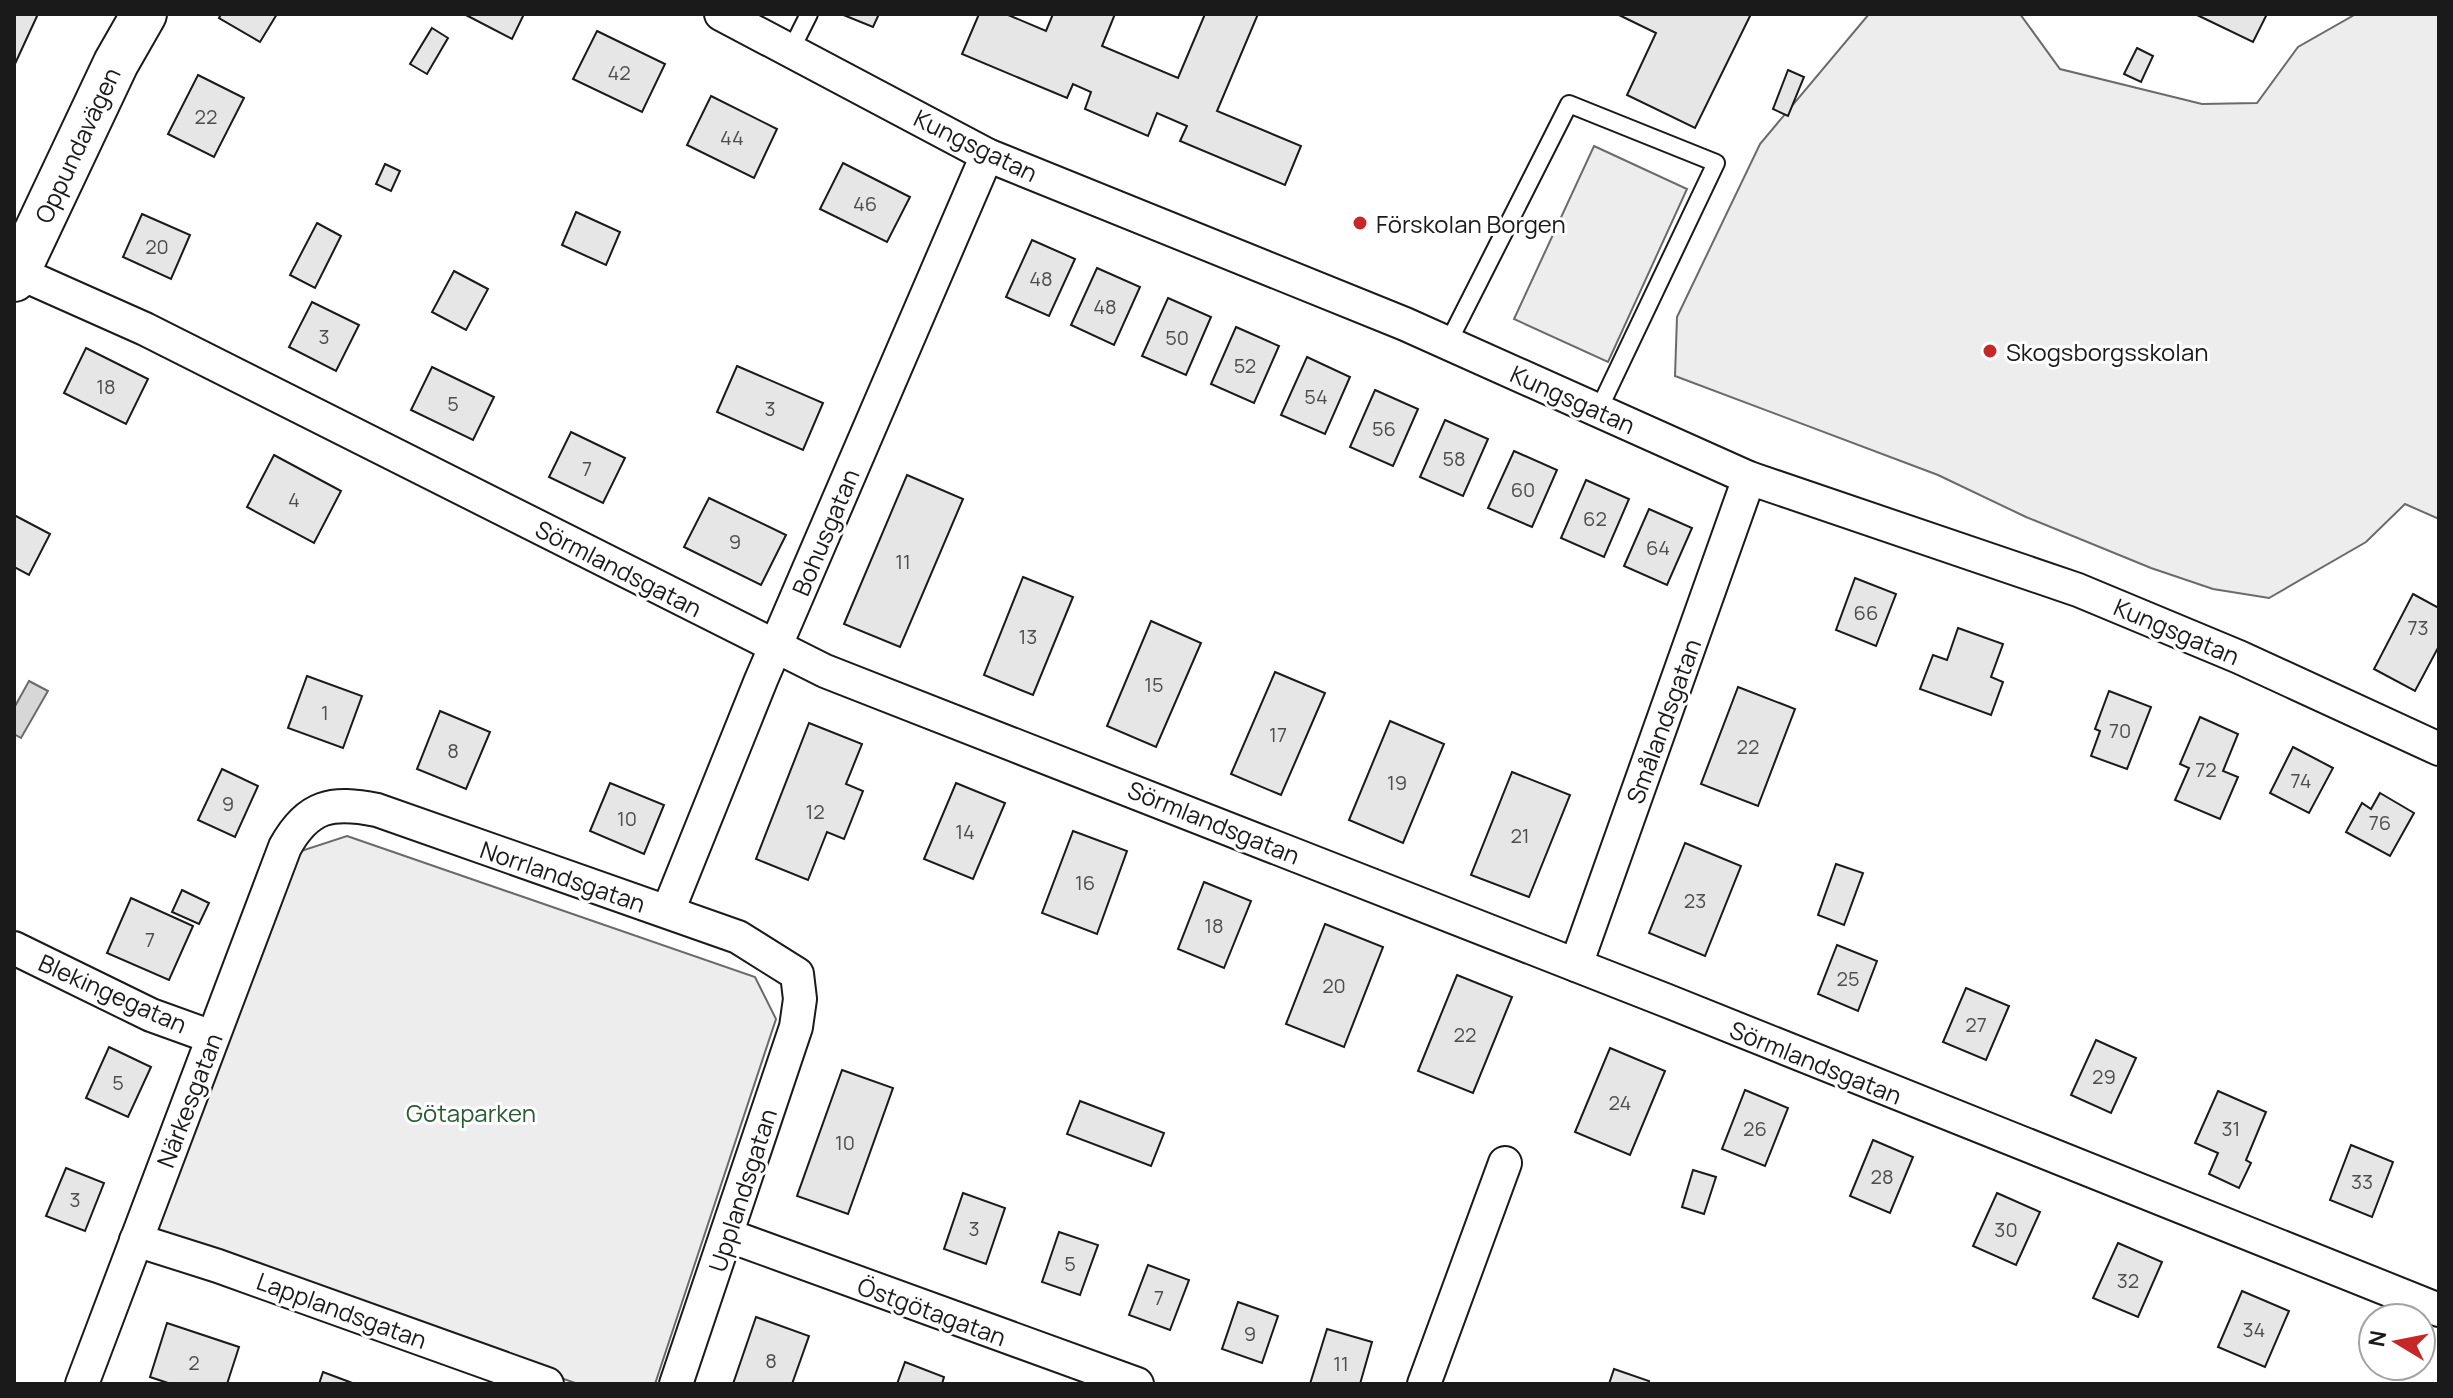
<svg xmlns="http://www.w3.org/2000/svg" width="2453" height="1398" viewBox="0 0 2453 1398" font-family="Manrope,sans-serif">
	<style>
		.built { fill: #ededed; stroke: #6a6a6a; stroke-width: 2 }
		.water { fill: #d7d7d7; stroke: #6a6a6a; stroke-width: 2 }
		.building { fill: #e6e6e6; stroke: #1a1a1a; stroke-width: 2 }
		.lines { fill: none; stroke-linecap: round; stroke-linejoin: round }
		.service-casing { stroke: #1a1a1a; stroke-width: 20 }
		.minor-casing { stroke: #1a1a1a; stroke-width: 36 }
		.secondary-casing { stroke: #1a1a1a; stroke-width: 48 }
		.service { stroke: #fff; stroke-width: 16 }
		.minor { stroke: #fff; stroke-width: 32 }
		.secondary { stroke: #fff; stroke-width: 44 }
		.poi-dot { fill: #c62828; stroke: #fff; stroke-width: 3 }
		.labels { text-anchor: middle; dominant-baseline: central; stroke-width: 6; stroke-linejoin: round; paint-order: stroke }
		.number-label { font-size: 20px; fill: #4d4d4d }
		.street-label { font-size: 24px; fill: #1a1a1a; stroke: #fff }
		.poi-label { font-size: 24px; fill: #1a1a1a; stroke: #fff; text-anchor: start }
		.park-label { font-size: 24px; fill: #2b5a34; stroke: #fff }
	</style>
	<rect width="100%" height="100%" fill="#fff"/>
	<g class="built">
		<path d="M1869 14H2020L2060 69 2202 104 2257 103 2298 47 2356 14H2439V519L2405 504 2366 542 2269 598 2213 589 2151 568 2026 517 1938 475 1675 376 1677 317 1760 144Z"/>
		<path d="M1594 146 1687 189 1608 362 1514 319Z"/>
		<path d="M347 836 755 977 776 1019 655 1384H578L151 1234 301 851Z"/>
	</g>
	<path class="water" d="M29 681 48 691 21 738 14 734V708Z"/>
	<g class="building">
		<path d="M14 14H38L14 66Z"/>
		<path d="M221 14H277L260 42 219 18Z"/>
		<path d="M464 14H524L512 39Z"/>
		<path d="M841 14H879L873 27Z"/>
		<path d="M979 14H1006L1046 31 1053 14H1115L1102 46 1178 78 1205 14H1258L1217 111 1301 146 1285 185 1180 141 1187 126 1157 113 1148 136 1085 109 1091 92 1073 84 1067 98 962 54Z"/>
		<path d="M1617 14H1751L1695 128 1627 95 1656 33Z"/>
		<path d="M2195 14H2267L2253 42Z"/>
		<path d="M432 28 448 38 427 74 410 64Z"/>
		<path d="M597 31 665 64 642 112 573 79Z"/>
		<path d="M2137 48 2153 56 2141 82 2124 74Z"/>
		<path d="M1788 70 1804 77 1788 116 1773 109Z"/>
		<path d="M198 75 244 98 214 157 168 134Z"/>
		<path d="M711 96 777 129 754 178 687 145Z"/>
		<path d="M843 163 910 197 887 242 820 209Z"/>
		<path d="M385 164 400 171 391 191 376 184Z"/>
		<path d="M576 212 620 232 606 265 562 245Z"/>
		<path d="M142 214 190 235 171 279 123 257Z"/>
		<path d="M317 223 341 236 315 288 290 275Z"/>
		<path d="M1032 240 1075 259 1049 316 1006 297Z"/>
		<path d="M1097 268 1140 287 1114 345 1071 325Z"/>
		<path d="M454 271 488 289 466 330 432 312Z"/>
		<path d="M1168 298 1211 317 1186 375 1142 356Z"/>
		<path d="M312 302 359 325 336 371 289 347Z"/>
		<path d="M1236 327 1279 346 1254 403 1211 384Z"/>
		<path d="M86 348 148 379 126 424 64 393Z"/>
		<path d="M1307 357 1350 377 1325 434 1281 415Z"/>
		<path d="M737 366 823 403 803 450 717 412Z"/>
		<path d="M432 367 494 397 473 440 411 410Z"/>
		<path d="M1375 390 1418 409 1393 466 1350 447Z"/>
		<path d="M1445 420 1488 439 1463 496 1420 477Z"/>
		<path d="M571 432 625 458 603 503 549 477Z"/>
		<path d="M1514 451 1557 470 1532 527 1488 508Z"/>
		<path d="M274 455 341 491 314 543 247 507Z"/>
		<path d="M907 475 963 499 900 647 844 624Z"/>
		<path d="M1586 480 1629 499 1604 557 1561 538Z"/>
		<path d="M709 498 786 535 761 585 684 547Z"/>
		<path d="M1649 509 1692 528 1667 585 1624 566Z"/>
		<path d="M14 515 50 534 29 575 14 567Z"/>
		<path d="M1023 577 1073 597 1033 695 984 675Z"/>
		<path d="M1855 578 1896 594 1876 646 1836 630Z"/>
		<path d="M2413 594 2439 608V646L2415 691 2374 669Z"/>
		<path d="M1151 621 1201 643 1156 747 1107 726Z"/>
		<path d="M1958 628 2003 644 1991 677 2003 682 1991 715 1920 689 1933 655 1947 660Z"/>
		<path d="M1275 672 1325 693 1281 795 1231 774Z"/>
		<path d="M307 676 362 696 343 748 288 728Z"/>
		<path d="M1738 687 1795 709 1758 806 1701 784Z"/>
		<path d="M2109 691 2151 707 2127 769 2091 756 2100 731 2095 729Z"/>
		<path d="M440 711 490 732 466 789 417 769Z"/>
		<path d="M2200 717 2238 734 2223 771 2238 777 2220 819 2175 800 2189 768 2180 764Z"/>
		<path d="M1390 721 1444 744 1403 843 1349 820Z"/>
		<path d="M809 723 862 744 846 784 863 791 844 839 827 832 808 880 756 859Z"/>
		<path d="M2293 747 2333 768 2309 813 2270 793Z"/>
		<path d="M222 769 258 786 235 837 198 820Z"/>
		<path d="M1512 772 1570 795 1529 897 1471 875Z"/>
		<path d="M610 783 664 805 644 854 590 831Z"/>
		<path d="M956 783 1005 803 973 879 924 859Z"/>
		<path d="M2380 793 2414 813 2390 856 2346 832 2362 803 2371 809Z"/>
		<path d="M1073 831 1127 851 1097 934 1042 913Z"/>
		<path d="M1685 843 1741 866 1705 956 1649 933Z"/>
		<path d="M1836 864 1863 873 1844 925 1818 915Z"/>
		<path d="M1204 882 1251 901 1224 968 1178 949Z"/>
		<path d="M182 890 209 903 199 924 172 912Z"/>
		<path d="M131 898 193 926 169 980 107 953Z"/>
		<path d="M1325 924 1383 947 1344 1047 1286 1024Z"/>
		<path d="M1837 945 1877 961 1858 1011 1818 994Z"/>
		<path d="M1457 975 1512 997 1473 1093 1418 1071Z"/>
		<path d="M1966 988 2009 1006 1986 1060 1943 1042Z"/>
		<path d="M2096 1040 2136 1058 2111 1113 2071 1095Z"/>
		<path d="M109 1047 151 1067 128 1117 86 1098Z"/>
		<path d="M1610 1048 1665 1071 1630 1155 1575 1132Z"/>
		<path d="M842 1070 893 1088 848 1214 797 1196Z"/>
		<path d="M1745 1090 1788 1108 1765 1166 1722 1149Z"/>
		<path d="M2218 1091 2266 1112 2246 1160 2251 1163 2239 1188 2209 1174 2218 1153 2195 1143Z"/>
		<path d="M1080 1101 1164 1133 1151 1166 1067 1134Z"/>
		<path d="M1873 1140 1913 1157 1890 1213 1850 1196Z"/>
		<path d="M2351 1145 2393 1162 2372 1217 2330 1200Z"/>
		<path d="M66 1168 104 1183 85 1231 46 1216Z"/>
		<path d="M1693 1170 1716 1177 1704 1214 1682 1207Z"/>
		<path d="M963 1193 1005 1208 986 1264 944 1249Z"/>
		<path d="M1997 1193 2040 1212 2016 1265 1973 1246Z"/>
		<path d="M1059 1232 1098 1245 1080 1295 1042 1282Z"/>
		<path d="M2118 1243 2162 1262 2138 1317 2093 1298Z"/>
		<path d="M1148 1265 1189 1280 1170 1330 1129 1315Z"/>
		<path d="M2242 1291 2289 1311 2265 1367 2218 1347Z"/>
		<path d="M1238 1302 1278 1316 1262 1363 1222 1349Z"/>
		<path d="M756 1317 809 1336 792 1384H733Z"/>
		<path d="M167 1323 239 1347 227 1384H171L150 1377Z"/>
		<path d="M1327 1329 1372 1342 1360 1384H1310Z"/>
		<path d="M905 1362 944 1377 942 1384H897Z"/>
		<path d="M1614 1369 1649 1381 1648 1384H1609Z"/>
		<path d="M323 1372 355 1384H319Z"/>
	</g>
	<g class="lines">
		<defs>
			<g id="service">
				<path d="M791 50 809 14"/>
				<path d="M1448 343 1569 104 1716 163 1598 411"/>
			</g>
			<g id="minor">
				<path d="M721 14 987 155 1405 324 1749 478 2078 590 2239 657 2439 749"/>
				<path d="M17 272 145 329 825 671 1665 1000 2439 1310"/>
				<path d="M668 911 761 680 987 155"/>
				<path d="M14 948 151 1015 212 1037"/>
				<path d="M1576 965 1749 478"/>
				<path d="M727 1235 1137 1384"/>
				<path d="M136 1240 218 1266 547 1384"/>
				<path d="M82 1384 285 847C308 805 332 801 377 810L738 937 797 974 800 999 796 1027 676 1384"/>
				<path d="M1424 1384 1505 1163"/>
			</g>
			<path id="secondary" d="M14 279 116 63 144 14"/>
		</defs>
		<use href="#service" class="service-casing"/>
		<use href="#minor" class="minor-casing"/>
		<use href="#secondary" class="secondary-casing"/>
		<use href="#service" class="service"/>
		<use href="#minor" class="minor"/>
		<use href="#secondary" class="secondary"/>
	</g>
	<g class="poi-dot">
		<circle cx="1360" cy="223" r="8"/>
		<circle cx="1990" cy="351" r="8"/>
	</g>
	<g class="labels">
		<g class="number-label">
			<text x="619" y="72">42</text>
			<text x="206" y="116">22</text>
			<text x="732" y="137">44</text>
			<text x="865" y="203">46</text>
			<text x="157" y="246">20</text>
			<text x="1041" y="278">48</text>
			<text x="1105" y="306">48</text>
			<text x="324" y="336">3</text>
			<text x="1177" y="337">50</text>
			<text x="1245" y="365">52</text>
			<text x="106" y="386">18</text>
			<text x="1316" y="396">54</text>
			<text x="453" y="403">5</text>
			<text x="770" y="408">3</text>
			<text x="1384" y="428">56</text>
			<text x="1454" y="458">58</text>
			<text x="587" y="468">7</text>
			<text x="1523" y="489">60</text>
			<text x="294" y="499">4</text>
			<text x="1595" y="518">62</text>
			<text x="735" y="541">9</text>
			<text x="1658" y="547">64</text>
			<text x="903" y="561">11</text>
			<text x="1866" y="612">66</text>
			<text x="2418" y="627">73</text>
			<text x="1028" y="636">13</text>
			<text x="1154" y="684">15</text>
			<text x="325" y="712">1</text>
			<text x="2120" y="730">70</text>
			<text x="1278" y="734">17</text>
			<text x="1748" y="746">22</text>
			<text x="453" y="750">8</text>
			<text x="2206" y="769">72</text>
			<text x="2301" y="780">74</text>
			<text x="1397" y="782">19</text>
			<text x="228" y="803">9</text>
			<text x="815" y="811">12</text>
			<text x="627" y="818">10</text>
			<text x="2380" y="822">76</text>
			<text x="965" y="831">14</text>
			<text x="1520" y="835">21</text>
			<text x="1085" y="882">16</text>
			<text x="1695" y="900">23</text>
			<text x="1214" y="925">18</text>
			<text x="150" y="939">7</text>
			<text x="1848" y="978">25</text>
			<text x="1334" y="985">20</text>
			<text x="1976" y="1024">27</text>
			<text x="1465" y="1034">22</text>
			<text x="2104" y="1076">29</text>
			<text x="118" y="1082">5</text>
			<text x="1620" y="1102">24</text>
			<text x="1755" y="1128">26</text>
			<text x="2231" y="1128">31</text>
			<text x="845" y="1142">10</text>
			<text x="1882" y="1176">28</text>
			<text x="2362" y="1181">33</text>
			<text x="75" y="1199">3</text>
			<text x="974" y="1228">3</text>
			<text x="2006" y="1229">30</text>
			<text x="1070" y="1263">5</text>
			<text x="2128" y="1280">32</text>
			<text x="1159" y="1297">7</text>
			<text x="2254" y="1329">34</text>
			<text x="1250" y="1333">9</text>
			<text x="771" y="1360">8</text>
			<text x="194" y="1362">2</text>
			<text x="1341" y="1363">11</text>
		</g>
		<g class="street-label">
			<text transform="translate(77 145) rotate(-65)">Oppundavägen</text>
			<text transform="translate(976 145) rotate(26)">Kungsgatan</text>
			<text transform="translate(1573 399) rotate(24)">Kungsgatan</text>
			<text transform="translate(825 532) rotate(-67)">Bohusgatan</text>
			<text transform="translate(619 568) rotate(27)">Sörmlandsgatan</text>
			<text transform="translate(2177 631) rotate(23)">Kungsgatan</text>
			<text transform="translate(1663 721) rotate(-70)">Smålandsgatan</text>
			<text transform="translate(1214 822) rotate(22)">Sörmlandsgatan</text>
			<text transform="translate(563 876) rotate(19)">Norrlandsgatan</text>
			<text transform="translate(113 993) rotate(24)">Blekingegatan</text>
			<text transform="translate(1816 1062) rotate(22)">Sörmlandsgatan</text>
			<text transform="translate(189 1100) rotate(-69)">Närkesgatan</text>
			<text transform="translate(742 1190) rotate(-72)">Upplandsgatan</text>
			<text transform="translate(342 1310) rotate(20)">Lapplandsgatan</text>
			<text transform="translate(932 1311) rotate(20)">Östgötagatan</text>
		</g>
		<g class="poi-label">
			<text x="1376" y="223">Förskolan Borgen</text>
			<text x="2006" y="351">Skogsborgsskolan</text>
		</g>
		<g class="park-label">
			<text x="471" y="1112">Götaparken</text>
		</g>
	</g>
	<rect width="2453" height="1398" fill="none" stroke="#1a1a1a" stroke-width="32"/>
	<g transform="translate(2397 1342) rotate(280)"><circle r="38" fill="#ffffff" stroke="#a3a3a3" stroke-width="2"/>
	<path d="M0-6L14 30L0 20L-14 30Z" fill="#c62828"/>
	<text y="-12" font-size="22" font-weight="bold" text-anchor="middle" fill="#1a1a1a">N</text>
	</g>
</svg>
